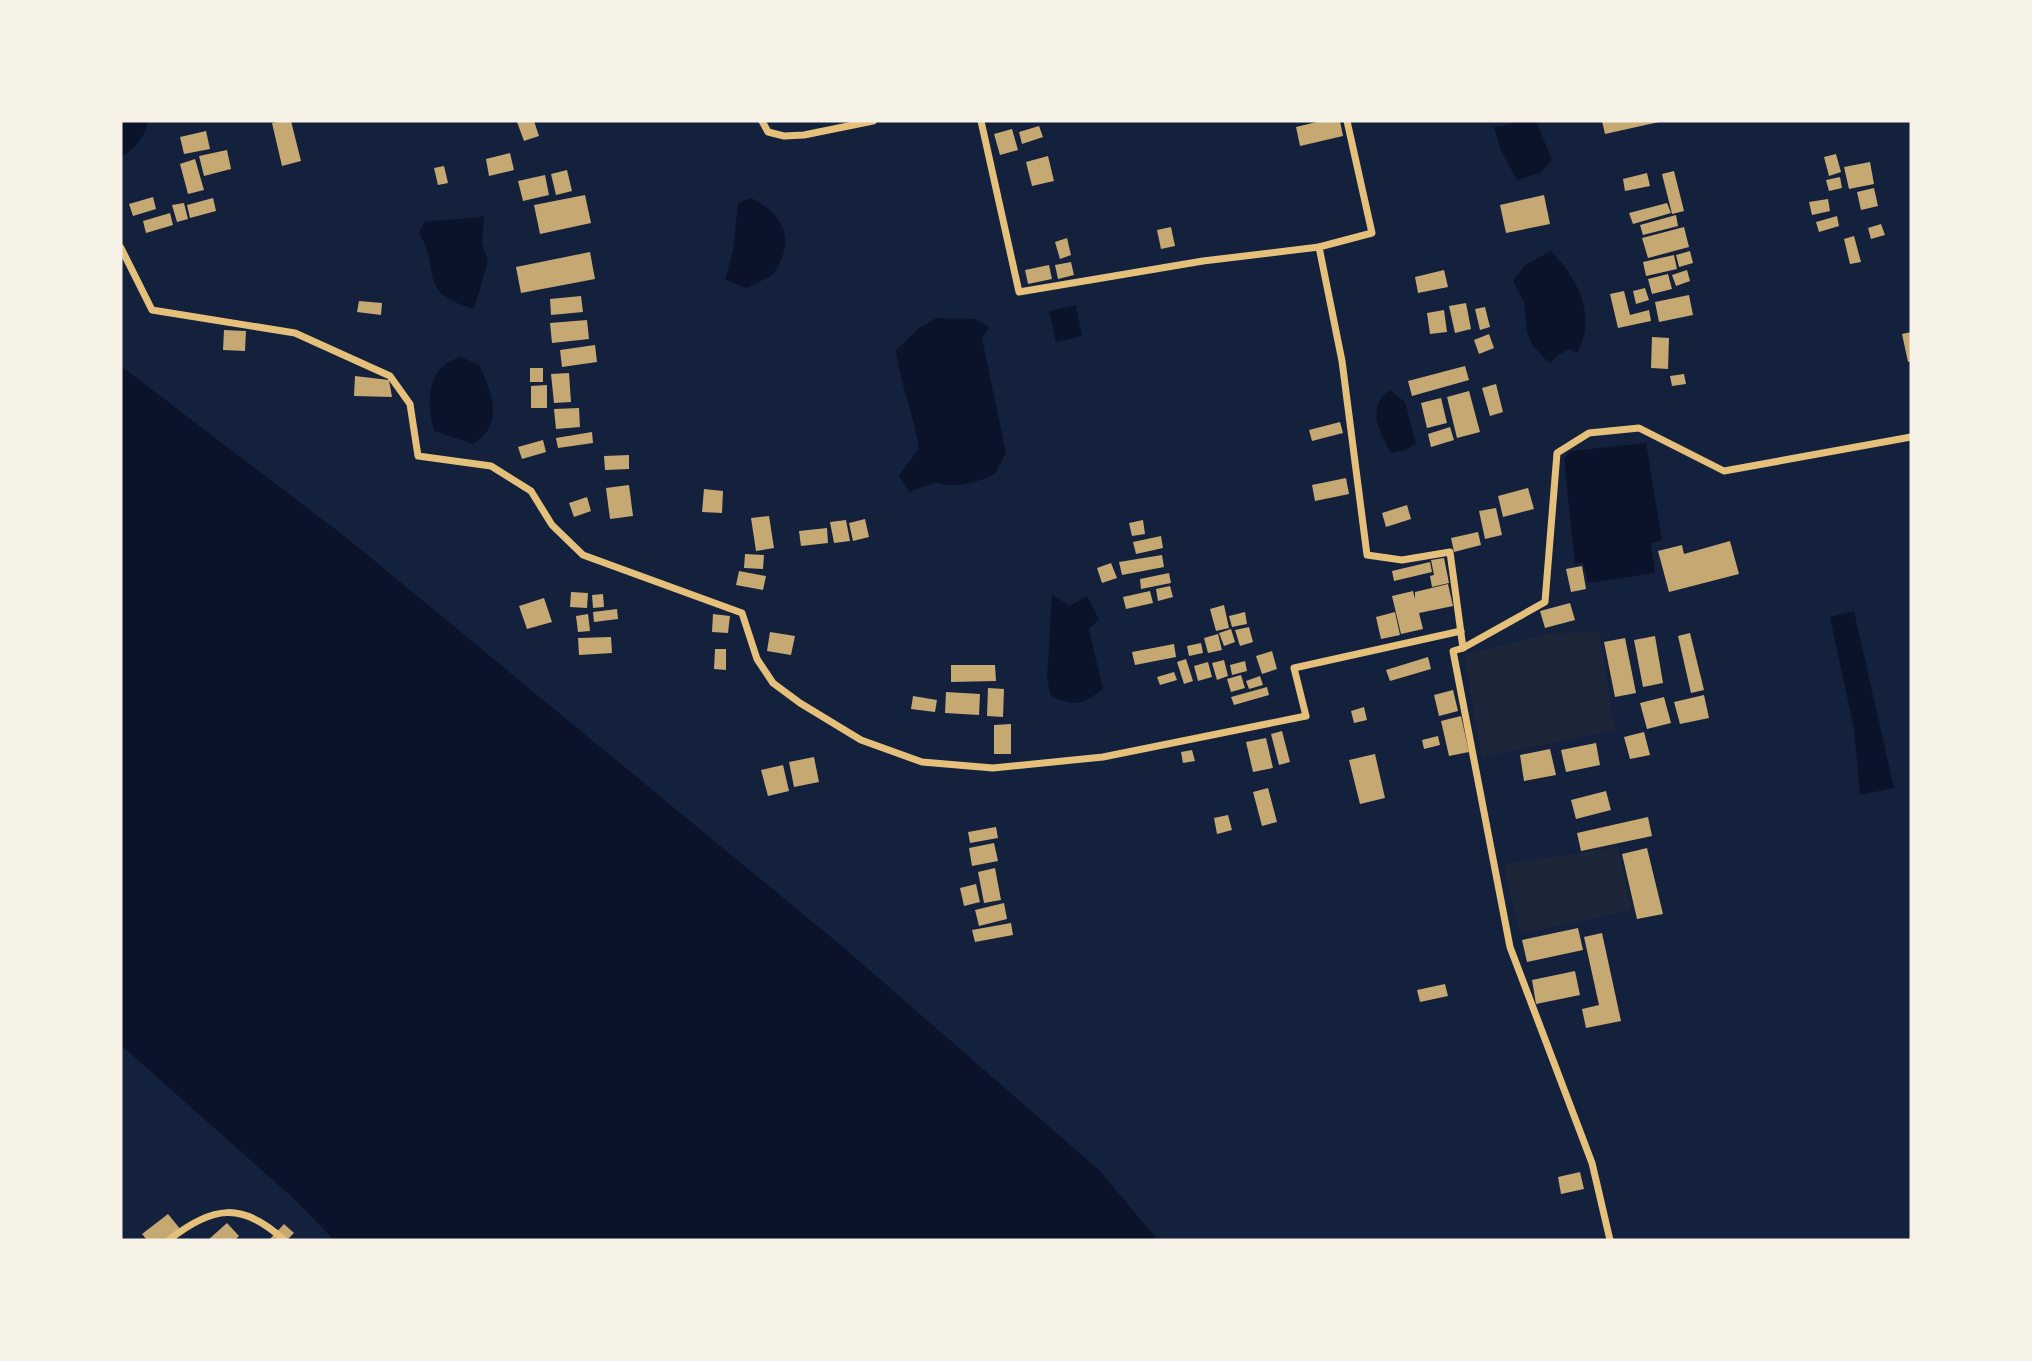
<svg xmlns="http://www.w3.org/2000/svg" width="2032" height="1361" viewBox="0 0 2032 1361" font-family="Ubuntu,sans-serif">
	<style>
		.green { fill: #1d2539 }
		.water { fill: #0b132b }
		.building { fill: #c6a872 }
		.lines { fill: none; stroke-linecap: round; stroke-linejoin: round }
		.minor { stroke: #e5c07b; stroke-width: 7 }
	</style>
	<rect width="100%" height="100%" fill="#14213d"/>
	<g class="green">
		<path d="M1599 632 1615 730 1482 757 1464 655 1553 633Z"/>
		<path d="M1618 847 1631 910 1520 934 1504 864Z"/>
	</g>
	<g class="water">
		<path d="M121 121H148C146 135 134 151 121 156Z"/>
		<path d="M1524 121 1537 123 1552 160 1540 173 1517 180 1501 151 1494 127Z"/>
		<path d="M751 198C774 209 792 228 783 255 781 261 777 271 772 275 766 279 754 284 747 288L725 280 733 251 738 203Z"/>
		<path d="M484 216 482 243 488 261 474 309C415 291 443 274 419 233L424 222C444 219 463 220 484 216Z"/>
		<path d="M1551 251C1571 271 1590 302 1585 332 1584 339 1580 346 1577 353L1569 349 1557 356 1550 364 1533 346 1527 332 1524 302 1513 281 1525 265Z"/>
		<path d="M1076 305 1082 336 1056 342 1049 311Z"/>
		<path d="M936 318 976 319 989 327 982 338 1006 453 995 474C979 482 953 490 936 482L909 492 899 475 919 449C914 415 900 384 896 350L919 328Z"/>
		<path d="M461 357 479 365C492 393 505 424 473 444L434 431C426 402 426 366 461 357Z"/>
		<path d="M121 366 348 539 843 947 1099 1170 1158 1240H334L291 1196 121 1045Z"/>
		<path d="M1390 390 1405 402 1416 444 1405 450 1391 453C1380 434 1365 406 1390 390Z"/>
		<path d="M1646 443 1662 540 1651 543 1655 573 1588 583 1583 562 1575 564 1564 459 1571 451Z"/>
		<path d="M1052 594 1070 606 1087 596 1099 619 1089 629 1103 689C1082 705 1076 707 1051 696L1047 679Z"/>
		<path d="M1854 611 1894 788 1860 795 1854 729 1830 617Z"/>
	</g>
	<g class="building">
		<path d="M282 121H291L301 161 282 166 272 123Z"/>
		<path d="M521 121H534L539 136 524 141 517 122Z"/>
		<path d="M1321 121H1340L1343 136 1300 146 1296 127Z"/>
		<path d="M1602 121H1658L1659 122 1605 134Z"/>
		<path d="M1039 126 1043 137 1022 144 1019 132Z"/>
		<path d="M1012 129 1018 150 1000 155 994 134Z"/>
		<path d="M206 131 210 149 184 154 180 137Z"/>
		<path d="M227 150 231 169 204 176 199 156Z"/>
		<path d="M510 153 514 170 489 176 486 159Z"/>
		<path d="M1836 154 1841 172 1829 176 1824 157Z"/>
		<path d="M1048 156 1054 181 1032 186 1026 162Z"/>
		<path d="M195 159 204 190 188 194 180 164Z"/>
		<path d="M1870 162 1874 184 1849 189 1844 167Z"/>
		<path d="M444 166 448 183 438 185 434 168Z"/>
		<path d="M567 170 572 191 556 195 551 174Z"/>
		<path d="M1674 171 1684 211 1672 214 1662 174Z"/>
		<path d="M1647 173 1650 186 1625 191 1623 179Z"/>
		<path d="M545 175 549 195 523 201 518 181Z"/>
		<path d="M1840 177 1842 188 1829 191 1826 180Z"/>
		<path d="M1874 188 1878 206 1861 210 1857 192Z"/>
		<path d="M585 195 591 223 540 234 534 205Z"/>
		<path d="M1544 195 1550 224 1506 233 1500 205Z"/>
		<path d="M153 197 156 209 133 216 129 204Z"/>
		<path d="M213 198 216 211 190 218 187 205Z"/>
		<path d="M1828 199 1830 211 1812 215 1809 202Z"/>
		<path d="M184 203 188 219 177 222 172 205Z"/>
		<path d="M1667 203 1671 213 1633 224 1629 213Z"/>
		<path d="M170 213 173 225 146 233 143 221Z"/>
		<path d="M1676 215 1678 226 1643 235 1640 225Z"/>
		<path d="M1837 216 1839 226 1819 232 1816 222Z"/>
		<path d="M1881 224 1885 235 1871 239 1868 228Z"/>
		<path d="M1171 227 1175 246 1161 249 1157 230Z"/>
		<path d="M1684 227 1689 247 1648 258 1642 238Z"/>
		<path d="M1854 236 1861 262 1850 264 1844 239Z"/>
		<path d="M1067 238 1071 255 1060 259 1055 242Z"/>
		<path d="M1690 251 1693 263 1679 267 1676 255Z"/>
		<path d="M590 252 595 279 521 293 516 267Z"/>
		<path d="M1674 255 1677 269 1646 276 1643 262Z"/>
		<path d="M1071 262 1074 275 1058 279 1055 265Z"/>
		<path d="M1049 265 1052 279 1028 284 1025 270Z"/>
		<path d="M1444 270 1448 287 1418 293 1415 277Z"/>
		<path d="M1687 270 1690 281 1676 286 1672 275Z"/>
		<path d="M1668 274 1672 289 1652 294 1648 279Z"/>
		<path d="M1645 288 1649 300 1636 304 1633 291Z"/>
		<path d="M1624 291 1630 315 1649 310 1651 321 1618 328 1610 294Z"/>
		<path d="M1689 295 1693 315 1659 322 1655 302Z"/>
		<path d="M581 296 583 312 551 315 550 299Z"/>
		<path d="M359 301 382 303 381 315 357 312Z"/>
		<path d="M1466 303 1471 329 1455 333 1449 306Z"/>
		<path d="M1485 307 1490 327 1480 330 1475 309Z"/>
		<path d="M1444 310 1447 332 1430 334 1427 313Z"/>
		<path d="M587 320 589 339 552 343 550 323Z"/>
		<path d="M224 330 246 331 245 351 223 350Z"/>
		<path d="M1911 332V361L1908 362 1902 334Z"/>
		<path d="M1489 334 1494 348 1479 354 1474 340Z"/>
		<path d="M1652 337 1669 338 1668 369 1651 368Z"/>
		<path d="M595 345 597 362 562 367 560 350Z"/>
		<path d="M1465 366 1469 380 1412 396 1408 381Z"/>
		<rect x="530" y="368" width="13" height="14"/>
		<path d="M569 373 571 402 554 403 551 374Z"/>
		<path d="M1684 374 1686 384 1672 386 1670 376Z"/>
		<path d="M355 376 389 380 392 397 354 396Z"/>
		<path d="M1496 384 1503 412 1490 416 1482 388Z"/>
		<path d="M547 385V408H531V386Z"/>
		<path d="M1469 391 1480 432 1457 438 1447 397Z"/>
		<path d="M1441 398 1447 423 1427 428 1421 403Z"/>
		<path d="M579 408 580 427 556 429 554 409Z"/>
		<path d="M1340 422 1343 433 1312 441 1309 430Z"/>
		<path d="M1450 427 1454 440 1431 447 1428 434Z"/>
		<path d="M592 432 593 443 558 448 556 438Z"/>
		<path d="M543 440 546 452 522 459 518 447Z"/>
		<path d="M629 455V469L605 470 604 456Z"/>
		<path d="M1346 478 1349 494 1315 501 1312 485Z"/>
		<path d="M629 485 633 516 610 519 606 488Z"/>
		<path d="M1528 488 1534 509 1503 517 1498 496Z"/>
		<path d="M704 489 723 491 722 513 702 512Z"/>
		<path d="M587 497 591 511 574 517 569 503Z"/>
		<path d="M1407 505 1411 519 1386 527 1382 513Z"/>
		<path d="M1496 508 1502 535 1485 539 1479 511Z"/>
		<path d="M769 516 774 548 756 551 751 518Z"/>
		<path d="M865 519 869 537 853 541 849 523Z"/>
		<path d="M846 520 850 541 834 543 830 522Z"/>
		<path d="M1143 520 1145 534 1132 536 1129 523Z"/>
		<path d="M827 528 828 543 801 546 799 531Z"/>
		<path d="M1478 532 1481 545 1454 552 1451 538Z"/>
		<path d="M1161 536 1163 548 1136 554 1133 542Z"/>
		<path d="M1730 541 1739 574 1669 592 1658 551 1682 545 1684 554Z"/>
		<path d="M745 554 764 555 763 569 744 568Z"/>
		<path d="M1162 555 1164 567 1122 575 1119 562Z"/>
		<path d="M1444 558 1449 583 1432 587 1430 576 1434 575 1431 560Z"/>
		<path d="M1430 562 1432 572 1394 581 1392 571Z"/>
		<path d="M1111 563 1117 578 1102 583 1097 568Z"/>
		<path d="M1582 566 1586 589 1571 592 1566 569Z"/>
		<path d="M739 571 766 576 763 590 736 585Z"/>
		<path d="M1169 573 1171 583 1141 589 1140 579Z"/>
		<path d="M1448 584 1453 606 1419 613 1423 629 1401 634 1392 596 1413 591 1415 599V592Z"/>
		<path d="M1170 586 1173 597 1158 601 1156 589Z"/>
		<path d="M1150 591 1153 603 1126 609 1123 597Z"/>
		<path d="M571 592 588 593 587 608 570 607Z"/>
		<path d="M603 594 604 607 593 608 592 595Z"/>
		<path d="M544 598 552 622 527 629 519 606Z"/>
		<path d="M1570 603 1575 620 1545 628 1540 611Z"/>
		<path d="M1224 605 1229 628 1216 631 1210 609Z"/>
		<path d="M617 609 618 619 594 622 593 612Z"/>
		<path d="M1245 612 1247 624 1232 627 1229 616Z"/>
		<path d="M1395 612 1400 635 1381 639 1376 617Z"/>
		<path d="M588 614 590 631 578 632 576 616Z"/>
		<path d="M713 614 730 616 728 633 712 632Z"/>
		<path d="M1249 627 1253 642 1240 646 1235 630Z"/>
		<path d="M1231 629 1235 642 1224 646 1219 633Z"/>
		<path d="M770 632 795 636 791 655 767 651Z"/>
		<path d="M1690 633 1704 690 1691 693 1678 636Z"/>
		<path d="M1218 634 1222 650 1208 653 1204 638Z"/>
		<path d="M1655 636 1663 683 1643 687 1634 640Z"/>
		<path d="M611 637 612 653 579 655 578 638Z"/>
		<path d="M1625 638 1636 693 1615 697 1604 642Z"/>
		<path d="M1201 643 1203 653 1189 656 1187 646Z"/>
		<path d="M1174 644 1176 657 1135 665 1132 652Z"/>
		<path d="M715 649H726V670L714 669Z"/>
		<path d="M1272 651 1277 669 1262 674 1256 656Z"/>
		<path d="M1428 657 1431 669 1390 681 1386 670Z"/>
		<path d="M1186 659 1193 681 1184 684 1177 662Z"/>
		<path d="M1224 660 1228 676 1217 680 1212 663Z"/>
		<path d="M1245 661 1247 671 1232 675 1230 665Z"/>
		<path d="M1208 662 1212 677 1198 681 1194 666Z"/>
		<path d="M951 665H995L996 681 951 682Z"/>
		<path d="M1174 672 1177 680 1160 685 1157 677Z"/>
		<path d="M1241 675 1245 688 1231 692 1227 679Z"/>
		<path d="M1260 676 1263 685 1249 689 1246 681Z"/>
		<path d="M1267 687 1269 695 1234 705 1231 697Z"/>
		<path d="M988 688 1004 689 1003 717 987 716Z"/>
		<path d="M1453 690 1458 711 1439 716 1434 695Z"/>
		<path d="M946 692 980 694 979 715 945 713Z"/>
		<path d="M1704 695 1709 718 1680 724 1674 702Z"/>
		<path d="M913 696 937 700 935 712 911 709Z"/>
		<path d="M1664 697 1671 723 1647 729 1640 703Z"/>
		<path d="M1364 707 1367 720 1354 723 1351 711Z"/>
		<path d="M1461 716 1469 752 1449 756 1441 721Z"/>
		<path d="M1011 724V754H994V725Z"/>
		<path d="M1282 731 1290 762 1279 765 1271 734Z"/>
		<path d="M1644 732 1650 755 1630 759 1624 737Z"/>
		<path d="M1438 736 1440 745 1424 749 1422 740Z"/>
		<path d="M1266 738 1273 768 1253 772 1246 742Z"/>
		<path d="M1596 743 1600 765 1566 772 1561 750Z"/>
		<path d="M1550 749 1556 775 1524 781 1520 755Z"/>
		<path d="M1192 750 1195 761 1183 763 1181 752Z"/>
		<path d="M1375 754 1385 798 1360 804 1349 760Z"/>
		<path d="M814 757 819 782 794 787 789 762Z"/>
		<path d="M783 765 789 791 768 796 761 770Z"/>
		<path d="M1268 788 1277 822 1262 826 1253 792Z"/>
		<path d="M1606 791 1611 810 1576 819 1571 800Z"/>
		<path d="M1228 815 1232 830 1217 834 1214 818Z"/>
		<path d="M1648 817 1652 836 1581 851 1577 833Z"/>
		<path d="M996 827 998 838 970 843 968 832Z"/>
		<path d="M994 843 998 861 972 866 969 848Z"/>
		<path d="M1647 848 1663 914 1637 919 1622 854Z"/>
		<path d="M995 868 1001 900 984 903 978 872Z"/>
		<path d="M976 884 980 902 964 906 960 888Z"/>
		<path d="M1004 903 1007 919 979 926 975 910Z"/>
		<path d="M1011 923 1013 935 975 942 972 930Z"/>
		<path d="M1578 928 1583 950 1527 962 1522 940Z"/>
		<path d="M1602 933 1621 1021 1586 1028 1582 1009 1599 1005 1584 937Z"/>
		<path d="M1575 971 1580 995 1536 1004 1532 980Z"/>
		<path d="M1445 984 1448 996 1420 1002 1417 990Z"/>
		<path d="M1580 1172 1584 1189 1561 1194 1558 1177Z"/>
		<path d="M168 1214 181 1230 168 1240H147L142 1234Z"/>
		<path d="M227 1223 239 1236 235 1240H208Z"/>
		<path d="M284 1224 294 1233 287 1240H269Z"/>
	</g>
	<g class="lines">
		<g class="minor">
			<path d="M762 121 768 132 784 136 804 135 873 121"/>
			<path d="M981 121 1019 292 1203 261 1319 247"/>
			<path d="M1347 121 1372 233 1319 247 1342 361 1367 555 1402 560 1450 552 1463 648 1453 651 1510 947 1592 1163 1610 1240"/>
			<path d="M121 248 152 310 295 333 390 376 410 404 418 456 491 466 531 491 552 525 583 555 742 613 757 659 773 683 800 703 861 740 922 762 993 768 1103 757 1306 716 1294 668 1461 631"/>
			<path d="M1463 648 1545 602 1557 453 1589 433 1639 428 1724 471 1911 437"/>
			<path d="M169 1240C212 1206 242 1201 284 1240"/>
		</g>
	</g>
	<rect width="2032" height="1361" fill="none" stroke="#f6f1e7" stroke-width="245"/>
</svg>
